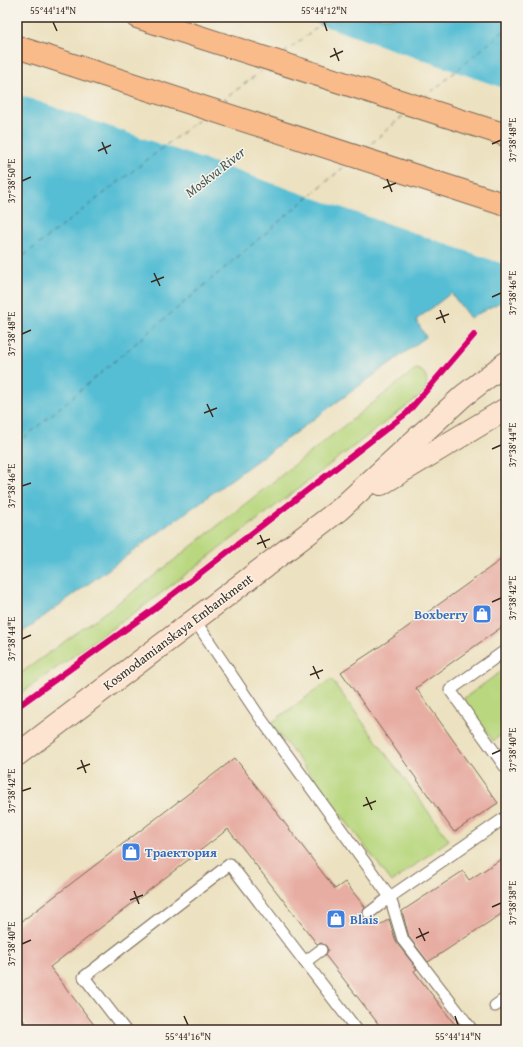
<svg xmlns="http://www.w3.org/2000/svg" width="523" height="1047" viewBox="0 0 523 1047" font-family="'Gentium Book Plus',serif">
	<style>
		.green { fill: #b8d77e; stroke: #7a804e }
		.water { fill: #56bed4; stroke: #487479 }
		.pier { fill: #ece1c0 }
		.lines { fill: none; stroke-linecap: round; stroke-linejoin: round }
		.ferry { stroke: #435655; stroke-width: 1; stroke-dasharray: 5 4; stroke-linecap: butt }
		.building { fill: #e7aca2 }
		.service-casing { stroke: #796a57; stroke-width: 13 }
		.secondary-casing { stroke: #796a57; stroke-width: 24 }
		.primary-casing { stroke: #796a57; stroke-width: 24 }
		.service { stroke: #fff; stroke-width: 11 }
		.secondary { stroke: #fde4d1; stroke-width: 22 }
		.primary { stroke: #fabb8b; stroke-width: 22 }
		.cycleway-casing { stroke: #f7f3e8; stroke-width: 8 }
		.cycleway { stroke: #d6006c; stroke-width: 6 }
		.ticks { fill: none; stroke: #3b2a1e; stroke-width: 1.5 }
		.labels { text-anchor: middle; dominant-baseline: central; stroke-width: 3; stroke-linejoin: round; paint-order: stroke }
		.shop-label { font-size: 13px; font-weight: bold; fill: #366cbe; stroke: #f7f3e8; text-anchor: start }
		.street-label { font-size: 13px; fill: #3b2a1e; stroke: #f7f3e8 }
		.water-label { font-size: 14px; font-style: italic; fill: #435655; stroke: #f7f3e8 }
		.neatline { fill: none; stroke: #3b2a1e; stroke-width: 1.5 }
		.ticks-label { font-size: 10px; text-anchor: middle; fill: #3b2a1e }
	</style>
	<rect width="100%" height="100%" fill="#f7f3e8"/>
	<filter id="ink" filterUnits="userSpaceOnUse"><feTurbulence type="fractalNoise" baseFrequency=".025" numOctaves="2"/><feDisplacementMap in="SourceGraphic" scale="8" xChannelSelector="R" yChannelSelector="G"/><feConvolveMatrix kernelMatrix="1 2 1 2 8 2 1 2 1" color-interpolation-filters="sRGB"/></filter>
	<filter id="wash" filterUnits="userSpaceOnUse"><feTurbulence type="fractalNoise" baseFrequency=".012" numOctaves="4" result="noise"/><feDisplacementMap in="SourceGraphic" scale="16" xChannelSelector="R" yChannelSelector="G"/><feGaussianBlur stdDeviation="0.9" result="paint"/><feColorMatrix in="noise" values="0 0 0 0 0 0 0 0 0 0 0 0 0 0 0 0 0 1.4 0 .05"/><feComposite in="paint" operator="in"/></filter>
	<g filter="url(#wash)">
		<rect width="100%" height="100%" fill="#ece1c0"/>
		<g class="green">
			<path d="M416 369C428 372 428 381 425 392L152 600 17 696V676L140 587Z"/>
			<path d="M506 668V731L493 741 463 699Z"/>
			<path d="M331 679 449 840 392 882 271 723Z"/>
		</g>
		<path class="water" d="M17 17H506V299L470 318 451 293 416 320 426 337 17 636Z"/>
		<path class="pier" d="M17 17H298L506 89V265L17 94Z"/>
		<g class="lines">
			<g class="ferry">
				<path d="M284 53 331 17"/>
				<path d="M424 98 506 29"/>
				<path d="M222 101 264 69"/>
				<path d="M365 149 405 114"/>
				<path d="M17 261 201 118"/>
				<path d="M17 444 346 165"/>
			</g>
		</g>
		<g id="blocks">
			<g class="building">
				<path d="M506 556V624L416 688 498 803 454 832 341 672 388 641Z"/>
				<path d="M235 758 335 889 345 882 365 907 362 914 366 919 370 920 373 919 379 926 389 919 396 942 417 969 414 971 459 1030H383L325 955 328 950 326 946 321 943 317 944 228 829 50 967 98 1030H31L17 1012V925Z"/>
				<path d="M506 856V911L428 962 409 937 402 911 463 871 469 880Z"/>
			</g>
		</g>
	</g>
	<g filter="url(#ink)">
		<use href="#blocks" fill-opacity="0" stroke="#796a57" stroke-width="1"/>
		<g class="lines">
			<defs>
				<g id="service">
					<path d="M194 619 259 716 390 897 403 940 472 1030"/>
					<path d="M506 650 450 690 506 768"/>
					<path d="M369 913 390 897 506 817"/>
					<path d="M305 962 321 950"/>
					<path d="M495 1006 506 998"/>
					<path d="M125 1030 84 977 230 864 357 1030"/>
				</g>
				<g id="secondary">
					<path d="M381 484 506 409"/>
					<path d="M17 755 339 510 463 396 506 363"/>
				</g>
				<g id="primary">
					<path d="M137 17 506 135"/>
					<path d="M17 47 506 205"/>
				</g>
			</defs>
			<use href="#service" class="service-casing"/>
			<use href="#secondary" class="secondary-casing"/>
			<use href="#primary" class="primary-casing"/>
			<use href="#service" class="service"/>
			<use href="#secondary" class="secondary"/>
			<use href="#primary" class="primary"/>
			<defs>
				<path id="cycleway" d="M17 707 154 609 407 413 474 335"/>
			</defs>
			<use href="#cycleway" class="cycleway-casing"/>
			<use href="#cycleway" class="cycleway"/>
		</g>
	</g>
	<path class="ticks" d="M53 22 57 31M324 22 327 31M334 48 339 61M330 57 343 51M102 142 107 154M492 144 501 140M98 151 111 145M387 179 392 192M22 181 31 177M383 188 396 183M154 273 160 286M151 282 164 277M492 297 501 293M440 310 445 323M436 319 449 314M22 334 31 330M207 404 213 417M204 413 217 408M492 449 501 445M22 486 31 483M260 535 266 548M257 544 270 539M492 602 501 598M22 639 31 635M313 666 319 679M310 675 323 670M492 754 501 750M81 760 86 773M77 769 90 764M22 791 31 788M366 797 372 810M363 806 376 801M134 891 139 904M130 900 143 895M492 907 501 903M419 928 425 941M416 938 429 932M22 944 31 940M184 1016 188 1025M455 1016 458 1025"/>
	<defs>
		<symbol id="shop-square" viewBox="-11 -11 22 22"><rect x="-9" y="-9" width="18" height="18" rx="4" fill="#3f7fe0" stroke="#f7f3e8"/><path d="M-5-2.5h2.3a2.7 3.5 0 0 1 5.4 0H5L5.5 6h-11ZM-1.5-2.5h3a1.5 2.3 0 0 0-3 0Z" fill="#fff"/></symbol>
	</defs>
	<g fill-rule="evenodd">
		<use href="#shop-square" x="471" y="603" width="22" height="22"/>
		<use href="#shop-square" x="120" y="841" width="22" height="22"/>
		<use href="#shop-square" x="325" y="908" width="22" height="22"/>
	</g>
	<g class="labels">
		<g class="shop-label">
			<text x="468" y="614" text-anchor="end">Boxberry</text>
			<text x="145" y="852">Траектория</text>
			<text x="350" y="919">Blais</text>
		</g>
		<g class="street-label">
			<text transform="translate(178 632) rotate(-37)">Kosmodamianskaya Embankment</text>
		</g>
		<g class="water-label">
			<text transform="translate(215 172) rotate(-38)">Moskva River</text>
		</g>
	</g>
	<rect width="523" height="1047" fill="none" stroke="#f7f3e8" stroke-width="44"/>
	<rect x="22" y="22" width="479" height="1003" class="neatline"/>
	<g class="ticks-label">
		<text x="53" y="14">55°44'14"N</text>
		<text x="324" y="14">55°44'12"N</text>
		<text transform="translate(512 140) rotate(-90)" y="4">37°38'48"E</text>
		<text transform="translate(11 181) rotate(-90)" y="4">37°38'50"E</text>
		<text transform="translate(512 293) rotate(-90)" y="4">37°38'46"E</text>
		<text transform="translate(11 334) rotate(-90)" y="4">37°38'48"E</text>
		<text transform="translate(512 445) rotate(-90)" y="4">37°38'44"E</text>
		<text transform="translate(11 486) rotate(-90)" y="4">37°38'46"E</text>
		<text transform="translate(512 598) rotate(-90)" y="4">37°38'42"E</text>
		<text transform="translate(11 639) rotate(-90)" y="4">37°38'44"E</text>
		<text transform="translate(512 750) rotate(-90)" y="4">37°38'40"E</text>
		<text transform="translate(11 791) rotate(-90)" y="4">37°38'42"E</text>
		<text transform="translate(512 903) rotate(-90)" y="4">37°38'38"E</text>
		<text transform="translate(11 944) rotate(-90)" y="4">37°38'40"E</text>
		<text x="188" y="1040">55°44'16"N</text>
		<text x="458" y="1040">55°44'14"N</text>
	</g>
</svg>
